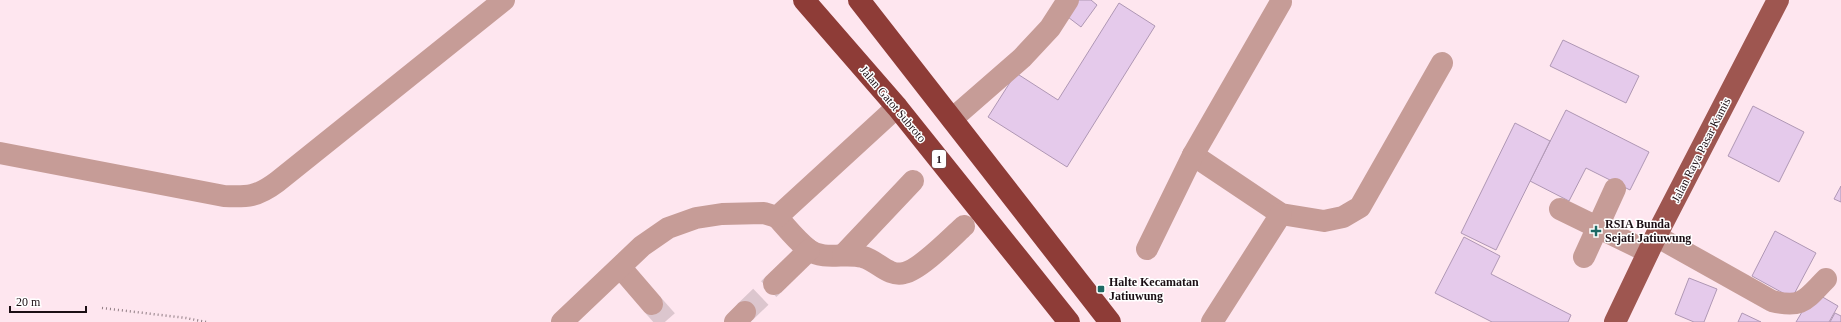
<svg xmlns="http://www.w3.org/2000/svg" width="1841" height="322" viewBox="0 0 1841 322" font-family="Georgia,serif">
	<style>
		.building { fill: #e5caeb; stroke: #af97b4 }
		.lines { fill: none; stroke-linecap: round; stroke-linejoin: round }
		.minor-tunnel { stroke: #dcc6ce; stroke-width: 22; stroke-dasharray: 22 11; stroke-linecap: butt }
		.path { stroke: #907d84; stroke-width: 2.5; stroke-dasharray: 1 3; stroke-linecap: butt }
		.minor { stroke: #c69c97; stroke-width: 22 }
		.major { stroke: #9e5650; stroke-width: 22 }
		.highway { stroke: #8e3c37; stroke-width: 22 }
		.poi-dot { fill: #1e6964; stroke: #fff; stroke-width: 1.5 }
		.labels { text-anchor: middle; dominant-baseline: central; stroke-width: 3; stroke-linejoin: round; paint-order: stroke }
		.shield { fill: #fff; stroke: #5f565a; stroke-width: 1 }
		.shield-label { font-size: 11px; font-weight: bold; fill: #1b0e14 }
		.street-label { font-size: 12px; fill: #1b0e14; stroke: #fff }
		.poi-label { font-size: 12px; font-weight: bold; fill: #1b0e14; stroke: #fff; text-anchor: start }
	</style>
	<rect width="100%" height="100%" fill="#fee6ef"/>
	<g class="building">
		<path d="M1075 0H1091L1097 5 1081 27 1064 14Z"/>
		<path d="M1119 3 1155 26 1067 167 988 117 1016 73 1058 100Z"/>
		<path d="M1563 40 1639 76 1626 103 1550 66Z"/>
		<path d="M1753 106 1804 132 1779 182 1728 156Z"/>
		<path d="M1566 110 1649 152 1630 190 1586 168 1569 201 1530 181Z"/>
		<path d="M1515 123 1550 141 1496 250 1461 233Z"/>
		<path d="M1841 186V202L1834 199Z"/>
		<path d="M1775 231 1816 253 1792 298 1752 276Z"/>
		<path d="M1464 237 1500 256 1491 274 1571 315 1568 322H1492L1435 293Z"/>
		<path d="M1689 278 1717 289 1704 322H1694L1675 314Z"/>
		<path d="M1814 292 1838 306 1829 322H1796Z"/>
		<path d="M1742 313 1761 322H1738Z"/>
		<path d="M1835 313 1841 316V322H1830Z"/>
	</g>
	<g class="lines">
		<g class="minor-tunnel">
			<path d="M652 304 668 322"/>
			<path d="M745 312 774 284"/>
		</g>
		<path class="path" d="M102 308 186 318 206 322"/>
		<g class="minor">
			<path d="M952 119 1022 58 1050 28 1068 0"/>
			<path d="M0 153 224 196C248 197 257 197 277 182L504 0"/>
			<path d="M1193 155 1281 214 1324 221 1343 217 1360 207 1442 63"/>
			<path d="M1560 209 1648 252"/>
			<path d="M777 217C787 228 797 241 809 250 824 261 846 252 863 257 878 261 888 277 904 273 920 270 951 238 964 226"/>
			<path d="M1656 236 1772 301C1803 309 1806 299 1826 279"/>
			<path d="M1147 249 1193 155 1281 2"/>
			<path d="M843 255 913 181"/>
			<path d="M1584 257 1615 189"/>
			<path d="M621 268 652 304"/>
			<path d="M774 284 809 250"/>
			<path d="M562 322 642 246 668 228 696 218 722 214 764 213 777 217 897 107"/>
			<path d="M735 322 745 312"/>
			<path d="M1212 322 1281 214"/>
		</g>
		<path class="major" d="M1615 322 1656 236 1778 0"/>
		<g class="highway">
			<path d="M804 0 897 107 1069 322"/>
			<path d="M859 0 1110 322"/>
		</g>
	</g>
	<g class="poi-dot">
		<path d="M1594 225h4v4h4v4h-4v4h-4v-4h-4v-4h4z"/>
		<rect x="1097" y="285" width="8" height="8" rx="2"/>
	</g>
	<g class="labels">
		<rect class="shield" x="932" y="150" width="14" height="18" rx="3"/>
		<g class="shield-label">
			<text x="939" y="159">1</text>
		</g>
		<g class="street-label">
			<text transform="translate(893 104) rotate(50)">Jalan Gatot Subroto</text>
			<text transform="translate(1701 150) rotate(-63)">Jalan Raya Pasar Kamis</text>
		</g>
		<g class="poi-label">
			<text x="1605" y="224">RSIA Bunda<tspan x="1605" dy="14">Sejati Jatiuwung</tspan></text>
			<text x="1109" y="282">Halte Kecamatan<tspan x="1109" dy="14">Jatiuwung</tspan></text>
		</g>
	</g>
	<path d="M10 306v6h76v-6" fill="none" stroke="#1b0e14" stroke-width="2"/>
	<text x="16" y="306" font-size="12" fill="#1b0e14" stroke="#ffffff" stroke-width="3" paint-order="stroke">20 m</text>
</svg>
